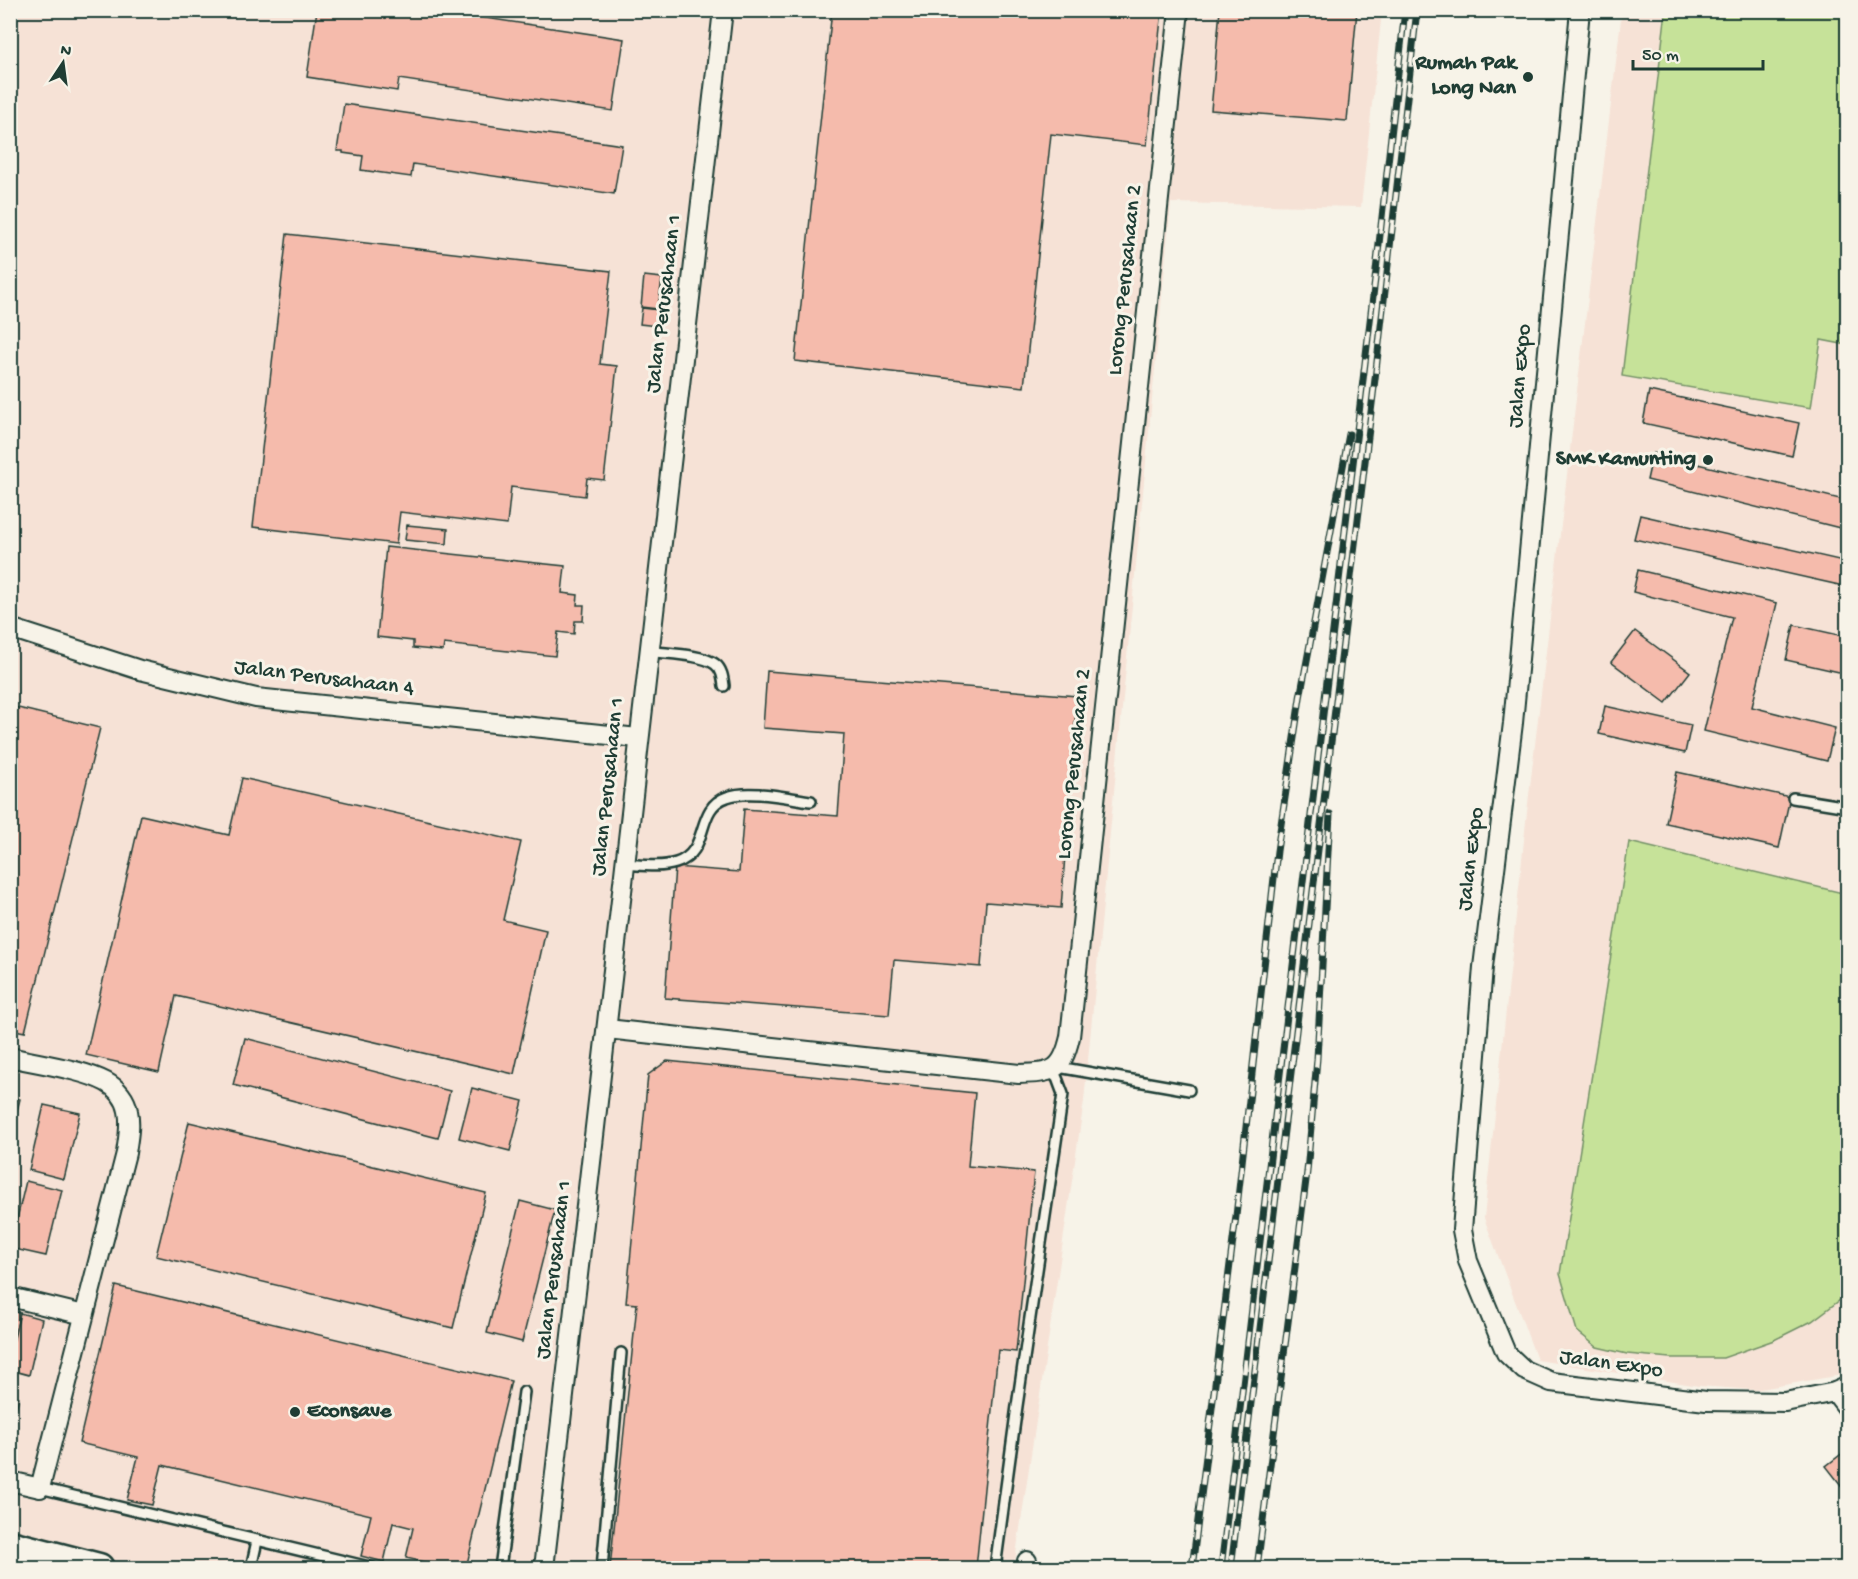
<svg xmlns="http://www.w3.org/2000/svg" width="1858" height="1579" viewBox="0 0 1858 1579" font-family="'Gochi Hand',sans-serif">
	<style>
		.built { fill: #f6e2d6 }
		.green { fill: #c6e299; stroke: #729066; stroke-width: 1.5 }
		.building { fill: #f5bbac; stroke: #1f3d34; stroke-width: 1.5 }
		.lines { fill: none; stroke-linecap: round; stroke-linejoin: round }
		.service-casing { stroke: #1f3d34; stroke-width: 14 }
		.minor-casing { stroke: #1f3d34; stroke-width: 22 }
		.primary-casing { stroke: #1f3d34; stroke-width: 33 }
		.service { stroke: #f7f3e8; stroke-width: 9 }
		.minor { stroke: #f7f3e8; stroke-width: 18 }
		.primary { stroke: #f7f3e8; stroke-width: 28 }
		.rail-casing { stroke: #1f3d34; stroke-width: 7 }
		.rail { stroke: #f7f3e8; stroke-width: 4.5; stroke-dasharray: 14; stroke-linecap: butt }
		.poi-dot { fill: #1f3d34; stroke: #f7f3e8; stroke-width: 2 }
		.labels { text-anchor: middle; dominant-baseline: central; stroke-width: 6; stroke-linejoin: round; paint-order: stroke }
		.poi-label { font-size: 22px; font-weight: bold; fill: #1f3d34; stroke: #f7f3e8; text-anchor: end }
		.street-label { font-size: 22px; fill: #1f3d34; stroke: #f7f3e8 }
	</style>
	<rect width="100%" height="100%" fill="#f7f3e8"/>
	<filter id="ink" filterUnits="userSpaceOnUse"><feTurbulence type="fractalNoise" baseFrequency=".0167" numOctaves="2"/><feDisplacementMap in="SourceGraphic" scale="12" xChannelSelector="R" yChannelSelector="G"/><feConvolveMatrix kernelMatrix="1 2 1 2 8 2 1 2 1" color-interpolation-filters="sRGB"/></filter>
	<g filter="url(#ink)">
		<g class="built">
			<path d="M11 11H1382L1361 207 1171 203 1084 1101 1014 1568H11Z"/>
			<path d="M1622 11H1847V1374L1755 1390 1699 1386 1537 1360 1484 1218 1527 812Z"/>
		</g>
		<g class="green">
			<path d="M1666 11H1847V345L1821 340 1811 408 1622 376Z"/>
			<path d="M1629 842 1847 894V1285L1840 1300 1812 1321 1774 1340 1723 1358H1670L1627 1354 1597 1347 1577 1331 1560 1274Z"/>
		</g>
		<g class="building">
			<path d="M317 10H447V12L624 39 613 111 399 79 397 91 307 77Z"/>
			<path d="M832 10H1162L1147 145 1051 134 1024 387 795 361Z"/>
			<path d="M1220 10H1357L1347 121 1211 110Z"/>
			<path d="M344 104 622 145 614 194 413 164 411 177 361 170 363 156 343 153V151H337Z"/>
			<path d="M287 234 611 271 600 364 617 366 604 480 587 478 585 496 511 487 507 525 400 512 396 544 253 527Z"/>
			<path d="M644 276 662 278 658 309 641 307Z"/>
			<path d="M642 308 659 310 657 326 640 324Z"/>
			<path d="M1649 391 1799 423 1792 456 1643 423Z"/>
			<path d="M1653 453 1848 501V530L1647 480Z"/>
			<path d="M1640 515 1848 562V587L1634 539Z"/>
			<path d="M407 525 448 529 447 544 405 540Z"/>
			<path d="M386 547 565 566 562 593 578 595 577 605H584L583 621H575L574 634 558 632 555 656 444 644 443 651 413 648V641L377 637Z"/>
			<path d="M1638 570 1777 603 1752 707 1835 728 1827 761 1704 731 1732 617 1633 592Z"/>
			<path d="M1794 625 1848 637V674L1786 660Z"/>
			<path d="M1635 631 1690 672 1666 703 1611 662Z"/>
			<path d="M767 671 1077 696 1061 908 986 902 981 967 894 960 889 1015 665 998 675 867 739 872 744 809 838 816 844 734 763 728Z"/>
			<path d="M10 706 100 728 25 1032 10 1029Z"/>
			<path d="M1605 706 1691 725 1685 753 1599 734Z"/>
			<path d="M1677 772 1790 797 1779 848 1666 823Z"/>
			<path d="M242 778 521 842 503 920 546 930 514 1074 176 996 159 1072 86 1055 141 815 229 835Z"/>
			<path d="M245 1038 450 1091 438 1138 233 1085Z"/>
			<path d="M667 1061 975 1093 968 1166 1034 1172 1016 1352 998 1350 976 1568H610L637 1304 626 1303 648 1075Z"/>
			<path d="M472 1088 523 1101 510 1151 459 1138Z"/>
			<path d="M10 1097 20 1099 10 1138Z"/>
			<path d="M44 1105 80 1113 64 1179 29 1170Z"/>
			<path d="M189 1122 486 1193 453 1328 156 1256Z"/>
			<path d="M26 1181 62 1190 46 1256 10 1248Z"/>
			<path d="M520 1201 555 1210 522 1342 487 1333Z"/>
			<path d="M116 1286 511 1381 466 1568H451L406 1558 413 1528 393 1523 384 1562 361 1556 371 1515 162 1465 152 1505 127 1500 138 1457 79 1443Z"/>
			<path d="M10 1311 20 1313 10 1355Z"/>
			<path d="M20 1313 42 1319 29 1375 10 1370V1355Z"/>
			<path d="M10 1395 19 1397 10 1433Z"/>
			<path d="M1848 1449V1494L1826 1466Z"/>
		</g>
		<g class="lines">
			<defs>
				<g id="service">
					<path d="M648 651C666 654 701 654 715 664 722 669 723 678 724 686"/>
					<path d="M1793 798 1848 807"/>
					<path d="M625 864C641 865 660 868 676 863 711 852 694 808 727 797 749 789 788 798 811 801"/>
					<path d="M1058 1067 1189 1090"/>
					<path d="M40 1488 373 1568"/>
					<path d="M251 1568 257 1541"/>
					<path d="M500 1568 524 1392"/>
					<path d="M602 1568 621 1353"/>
					<path d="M995 1568 1017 1406 1063 1094 1057 1078 1050 1071"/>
				</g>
				<g id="minor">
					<path d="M1580 10 1513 723 1483 967 1462 1230 1468 1261 1506 1353 1524 1370 1551 1382 1706 1401 1785 1402 1835 1392 1848 1386"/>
					<path d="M10 628 140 670 256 698 638 738"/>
					<path d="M607 1029 1019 1074C1052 1073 1062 1072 1070 1037L1179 10"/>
					<path d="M10 1057C39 1064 81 1069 106 1082 117 1088 126 1099 128 1111 131 1125 128 1139 126 1153L40 1488 10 1481"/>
					<path d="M10 1297 84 1315"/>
					<path d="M1835 1392 1848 1409"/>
					<path d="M544 1568C605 1049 662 530 723 10"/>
					<path d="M1027 1568V1561"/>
				</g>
				<path id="primary" d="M10 1545 99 1568"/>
			</defs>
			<use href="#service" class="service-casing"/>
			<use href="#minor" class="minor-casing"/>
			<use href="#primary" class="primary-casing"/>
			<use href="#service" class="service"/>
			<use href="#minor" class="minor"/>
			<use href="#primary" class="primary"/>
			<defs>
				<g id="rail">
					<path d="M1192 1568 1236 1216 1277 851 1300 698 1349 434"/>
					<path d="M1221 1568 1376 271 1405 10"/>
					<path d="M1231 1568 1375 379 1417 10"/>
					<path d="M1257 1568 1307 1172 1317 1059 1330 814"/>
				</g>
			</defs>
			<use href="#rail" class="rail-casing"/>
			<use href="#rail" class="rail"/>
		</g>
	</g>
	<g class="poi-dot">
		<circle cx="1528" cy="77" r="6"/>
		<circle cx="1708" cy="460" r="6"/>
		<circle cx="295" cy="1412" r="6"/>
	</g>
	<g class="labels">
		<g class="poi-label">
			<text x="1516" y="64">Rumah Pak<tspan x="1516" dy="25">Long Nan</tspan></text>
			<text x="1696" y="460">SMK Kamunting</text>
			<text x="307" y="1412" text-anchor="start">Econsave</text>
		</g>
		<g class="street-label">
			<text transform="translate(1126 280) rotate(-84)">Lorong Perusahaan 2</text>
			<text transform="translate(665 304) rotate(-83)">Jalan Perusahaan 1</text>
			<text transform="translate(1521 376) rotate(-85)">Jalan Expo</text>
			<text transform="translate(324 679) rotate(7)">Jalan Perusahaan 4</text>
			<text transform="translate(1075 764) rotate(-84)">Lorong Perusahaan 2</text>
			<text transform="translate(609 787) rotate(-84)">Jalan Perusahaan 1</text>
			<text transform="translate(1472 859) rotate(-83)">Jalan Expo</text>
			<text transform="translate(555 1270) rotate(-83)">Jalan Perusahaan 1</text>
			<text transform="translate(1611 1365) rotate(8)">Jalan Expo</text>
		</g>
	</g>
	<rect width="1858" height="1579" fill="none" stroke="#f7f3e8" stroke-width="36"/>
	<rect x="18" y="18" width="1822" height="1543" fill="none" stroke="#1f3d34" stroke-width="2" filter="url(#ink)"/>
	<g transform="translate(63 63) rotate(13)" stroke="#f7f3e8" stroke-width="4.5" paint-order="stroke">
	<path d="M0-4.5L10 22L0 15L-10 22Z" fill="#1f3d34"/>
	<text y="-9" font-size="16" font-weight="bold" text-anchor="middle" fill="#1f3d34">N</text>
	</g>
	<path d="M1633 60v9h130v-9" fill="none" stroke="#1f3d34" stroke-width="3"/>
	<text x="1642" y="60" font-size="18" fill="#1f3d34" stroke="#f7f3e8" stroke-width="4.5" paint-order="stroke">50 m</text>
</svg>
